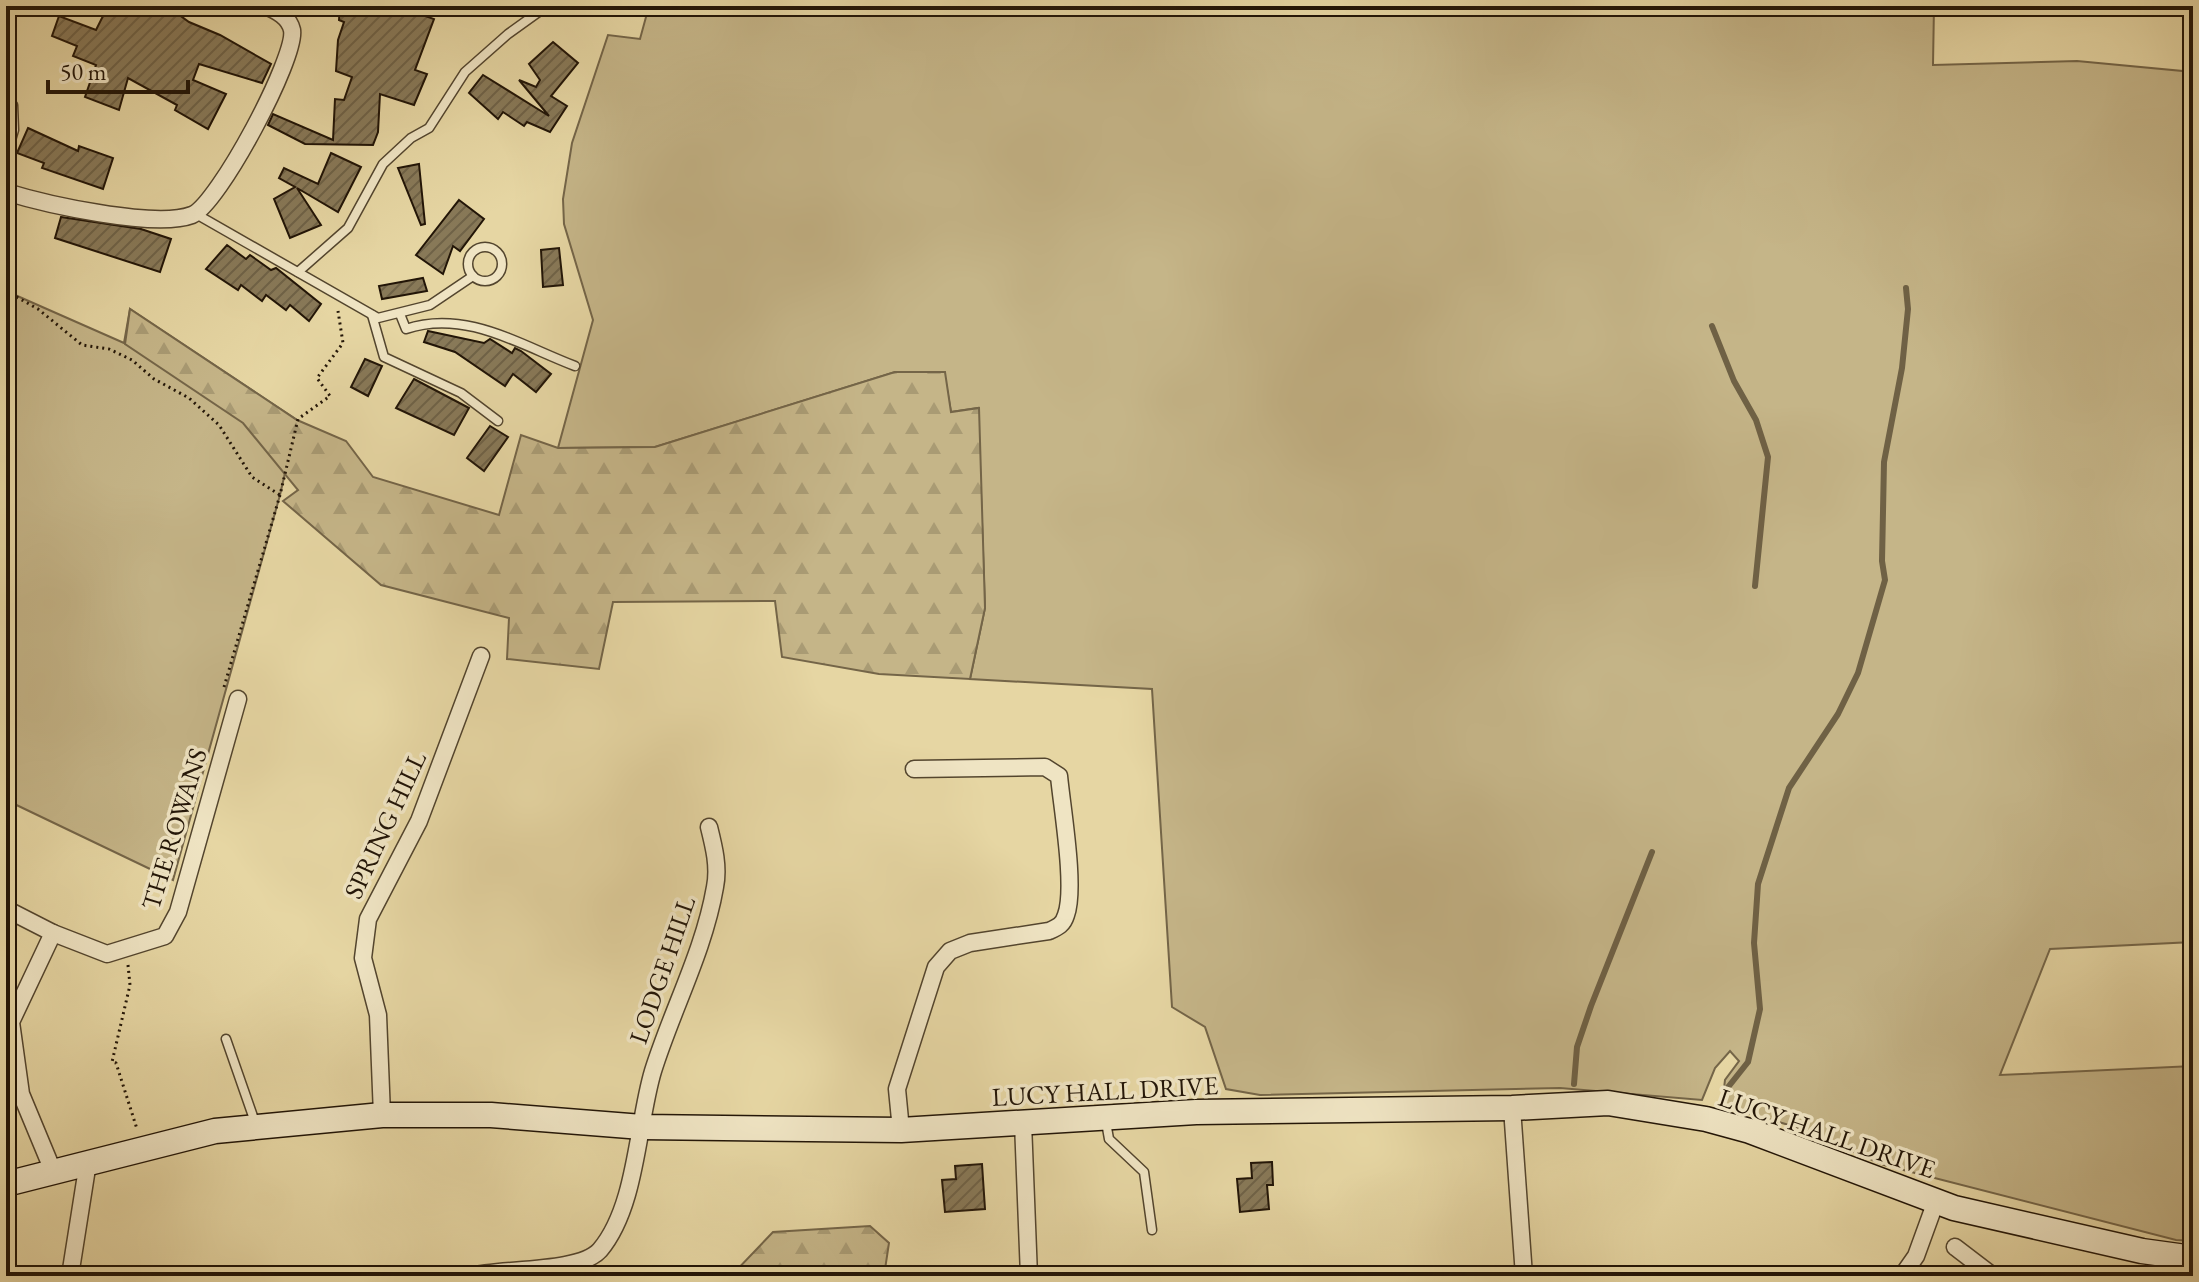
<svg xmlns="http://www.w3.org/2000/svg" width="2199" height="1282" viewBox="0 0 2199 1282" font-family="'EB Garamond',serif">
	<style>
		.green { fill: #c5b588; stroke: #746548; stroke-width: 2 }
		.forest { fill: url(#forest-firs); stroke: #746548; stroke-width: 2 }
		.lines { fill: none; stroke-linecap: round; stroke-linejoin: round }
		.stream { stroke: #6f6145; stroke-width: 6 }
		.building { fill: url(#building-hatch); stroke: #221507; stroke-width: 2 }
		.lane-casing { stroke: #53452e; stroke-width: 11 }
		.street-casing { stroke: #53452e; stroke-width: 19 }
		.secondary-casing { stroke: #221507; stroke-width: 27 }
		.path { stroke: #221507; stroke-width: 3; stroke-dasharray: 2 4; stroke-linecap: butt }
		.lane { stroke: #efe4c3; stroke-width: 8 }
		.street { stroke: #efe4c3; stroke-width: 16 }
		.secondary { stroke: #efe4c3; stroke-width: 24 }
		.labels { text-anchor: middle; dominant-baseline: central; stroke-width: 7; stroke-linejoin: round; paint-order: stroke }
		.street-label { font-size: 26px; fill: #221507; stroke: #efe4c3 }
	</style>
	<defs>
		<pattern id="forest-firs" width="22" height="20" patternUnits="userSpaceOnUse" patternTransform="scale(2)"><rect width="22" height="20" fill="#c5b588"/><path d="M5 1l3.5 6h-7zM16 11l3.5 6h-7z" fill="#a99b74"/></pattern>
		<pattern id="building-hatch" width="6" height="6" patternUnits="userSpaceOnUse" patternTransform="scale(2)"><rect width="6" height="6" fill="#887958"/><path d="M-1 1l2-2M0 6l6-6M5 7l2-2" fill="none" stroke="#6f6247"/></pattern>
	</defs>
	<rect width="100%" height="100%" fill="#e6d6a3"/>
	<filter id="stains"><feTurbulence type="fractalNoise" baseFrequency=".0025" numOctaves="4"/><feColorMatrix values="0 0 0 0 .2 0 0 0 0 .09 0 0 0 0 .02 0 0 0 .5 -.17"/></filter>
	<radialGradient id="worn" r=".72"><stop offset=".6" stop-color="#630" stop-opacity="0"/><stop offset="1" stop-color="#630" stop-opacity=".3"/></radialGradient>
	<g class="green">
		<path d="M649 6H1934L1933 65 2077 61 2193 72V942L2050 949 2000 1075 2193 1066V1241L2176 1240 1884 1165 1796 1127 1722 1106 1725 1080 1739 1061 1730 1051 1715 1068 1702 1100 1560 1088 1260 1095 1226 1089 1205 1027 1172 1007 1152 689 970 679 985 608 978 408 951 412 944 372H895L655 447 558 448 593 320 564 224 563 199 572 143 608 35 640 39Z"/>
		<path d="M6 291 124 343 130 309 297 420 280 495 173 880 6 800Z"/>
	</g>
	<g class="forest">
		<path d="M130 309 297 420 346 441 373 477 499 515 521 435 558 448 655 447 895 372H945L951 412 979 408 985 608 970 679 879 674 782 657 775 601 613 602 599 669 507 659 509 618 381 585 283 501 298 490 243 423 125 344Z"/>
		<path d="M870 1226 889 1243 884 1276H731L773 1232Z"/>
	</g>
	<g class="lines">
		<g class="stream">
			<path d="M1712 326 1734 381 1756 420 1768 457 1755 586"/>
			<path d="M1574 1084 1577 1047 1591 1006 1652 852"/>
			<path d="M1725 1091 1748 1062 1760 1009 1754 943 1758 884 1789 788 1838 714 1858 673 1885 580 1882 561 1884 462 1902 368 1908 309 1906 288"/>
		</g>
	</g>
	<g class="building">
		<path d="M108 6H167L189 22 220 35 271 64 262 83 199 64 193 80 226 94 208 129 175 110 177 105 128 78 119 110 85 97 96 65 73 56 77 46 52 36 59 16 96 30Z"/>
		<path d="M340 6H397L434 19 415 70 427 74 414 105 380 94 378 132 373 145 305 144 268 125 273 114 333 140 335 99 344 100 352 77 336 71 338 40 344 22 339 20Z"/>
		<path d="M553 42 578 63 551 96 567 106 550 132 527 122 524 126 503 112 498 119 469 93 483 75 549 116 519 80 536 87 540 80 529 64Z"/>
		<path d="M28 128 78 151 79 146 113 158 103 189 42 168 44 163 17 153Z"/>
		<path d="M331 153 361 167 338 212 297 188 321 225 290 238 274 199 295 187 279 178 284 168 318 184Z"/>
		<path d="M419 164 425 224 421 225 398 168Z"/>
		<path d="M459 200 484 219 460 251 453 246 443 274 416 255Z"/>
		<path d="M61 217 141 229 171 239 160 272 55 238Z"/>
		<path d="M227 245 246 259 250 255 271 270 276 268 321 304 309 321 290 305 286 310 266 295 262 301 241 285 238 290 206 269Z"/>
		<path d="M559 248 563 285 543 287 541 250Z"/>
		<path d="M423 278 427 291 382 299 379 286Z"/>
		<path d="M428 331 484 343 490 339 512 353 515 348 521 351 551 374 536 392 513 374 505 386 455 352 424 342Z"/>
		<path d="M365 359 382 366 368 396 351 387Z"/>
		<path d="M414 379 469 408 454 435 396 408Z"/>
		<path d="M490 426 508 437 484 471 467 458Z"/>
		<path d="M1272 1162 1273 1185H1267L1269 1209 1240 1212 1237 1179 1252 1178 1251 1163Z"/>
		<path d="M982 1164 985 1209 945 1212 942 1180 956 1179 955 1166Z"/>
	</g>
	<g class="lines">
		<defs>
			<g id="lane">
				<path d="M6 157 14 130 13 105"/>
				<path d="M196 214 378 318 430 305 473 276"/>
				<circle cx="485" cy="264" r="17"/>
				<path d="M298 272 348 228 383 164 411 138 429 128 465 72 508 34 547 6"/>
				<path d="M400 314 406 329C465 309 520 345 575 366"/>
				<path d="M372 315 384 357 461 393 498 421"/>
				<path d="M226 1039 256 1125"/>
				<path d="M1106 1122 1109 1139 1144 1172 1152 1230"/>
			</g>
			<g id="street">
				<path d="M6 192C45 204 155 229 192 215 218 205 297 57 292 30 289 17 277 11 266 6"/>
				<path d="M6 909 53 933"/>
				<path d="M1512 1108 1524 1276"/>
				<path d="M382 1115 378 1015 363 958 368 919 419 821 481 656"/>
				<path d="M1023 1123 1029 1276"/>
				<path d="M901 1130 897 1089 936 967 950 951 970 943 1049 931C1058 927 1063 925 1066 915 1076 888 1062 808 1059 776L1045 767 914 769"/>
				<path d="M53 1171 21 1094 11 1022 53 933 107 954 165 936 178 912 238 699"/>
				<path d="M1955 1247 1993 1276"/>
				<path d="M70 1276 88 1162"/>
				<path d="M471 1276C502 1268 580 1273 600 1250 637 1206 637 1124 653 1071 672 1010 704 951 715 887 719 867 714 847 709 827"/>
				<path d="M1902 1276 1916 1256 1936 1201"/>
			</g>
			<path id="secondary" d="M6 1184 215 1131 382 1115H491L642 1127 901 1130 1196 1112 1512 1108 1608 1103 1706 1119 1750 1131 1954 1208 2142 1251 2193 1258"/>
		</defs>
		<use href="#lane" class="lane-casing"/>
		<use href="#street" class="street-casing"/>
		<use href="#secondary" class="secondary-casing"/>
		<g class="path">
			<path d="M469 6 495 14 514 11"/>
			<path d="M6 291 38 309 82 345 109 349 132 360 154 379 189 398 219 425 252 477 280 495"/>
			<path d="M224 687 280 495 298 419 330 396 317 378 343 343 338 311"/>
			<path d="M128 965 130 985 112 1062 116 1063 137 1129"/>
		</g>
		<use href="#lane" class="lane"/>
		<use href="#street" class="street"/>
		<use href="#secondary" class="secondary"/>
	</g>
	<g class="labels">
		<g class="street-label">
			<text transform="translate(385 825) rotate(-65)">SPRING HILL</text>
			<text transform="translate(174 829) rotate(-73)">THE ROWANS</text>
			<text transform="translate(662 970) rotate(-71)">LODGE HILL</text>
			<text transform="translate(1105 1091) rotate(-3)">LUCY HALL DRIVE</text>
			<text transform="translate(1827 1133) rotate(19)">LUCY HALL DRIVE</text>
		</g>
	</g>
	<rect width="2199" height="1282" fill="none" stroke="#e6d6a3" stroke-width="32"/>
	<rect x="8" y="8" width="2183" height="1266" fill="none" stroke="#221507" stroke-width="4"/>
	<rect x="16" y="16" width="2167" height="1250" fill="none" stroke="#221507" stroke-width="2"/>
	<path d="M48 80v12h140v-12" fill="none" stroke="#221507" stroke-width="4"/>
	<text x="60" y="80" font-size="24" fill="#221507" stroke="#efe4c3" stroke-width="6" paint-order="stroke">50 m</text>
	<rect width="100%" height="100%" filter="url(#stains)"/>
	<rect width="100%" height="100%" fill="url(#worn)"/>
</svg>
